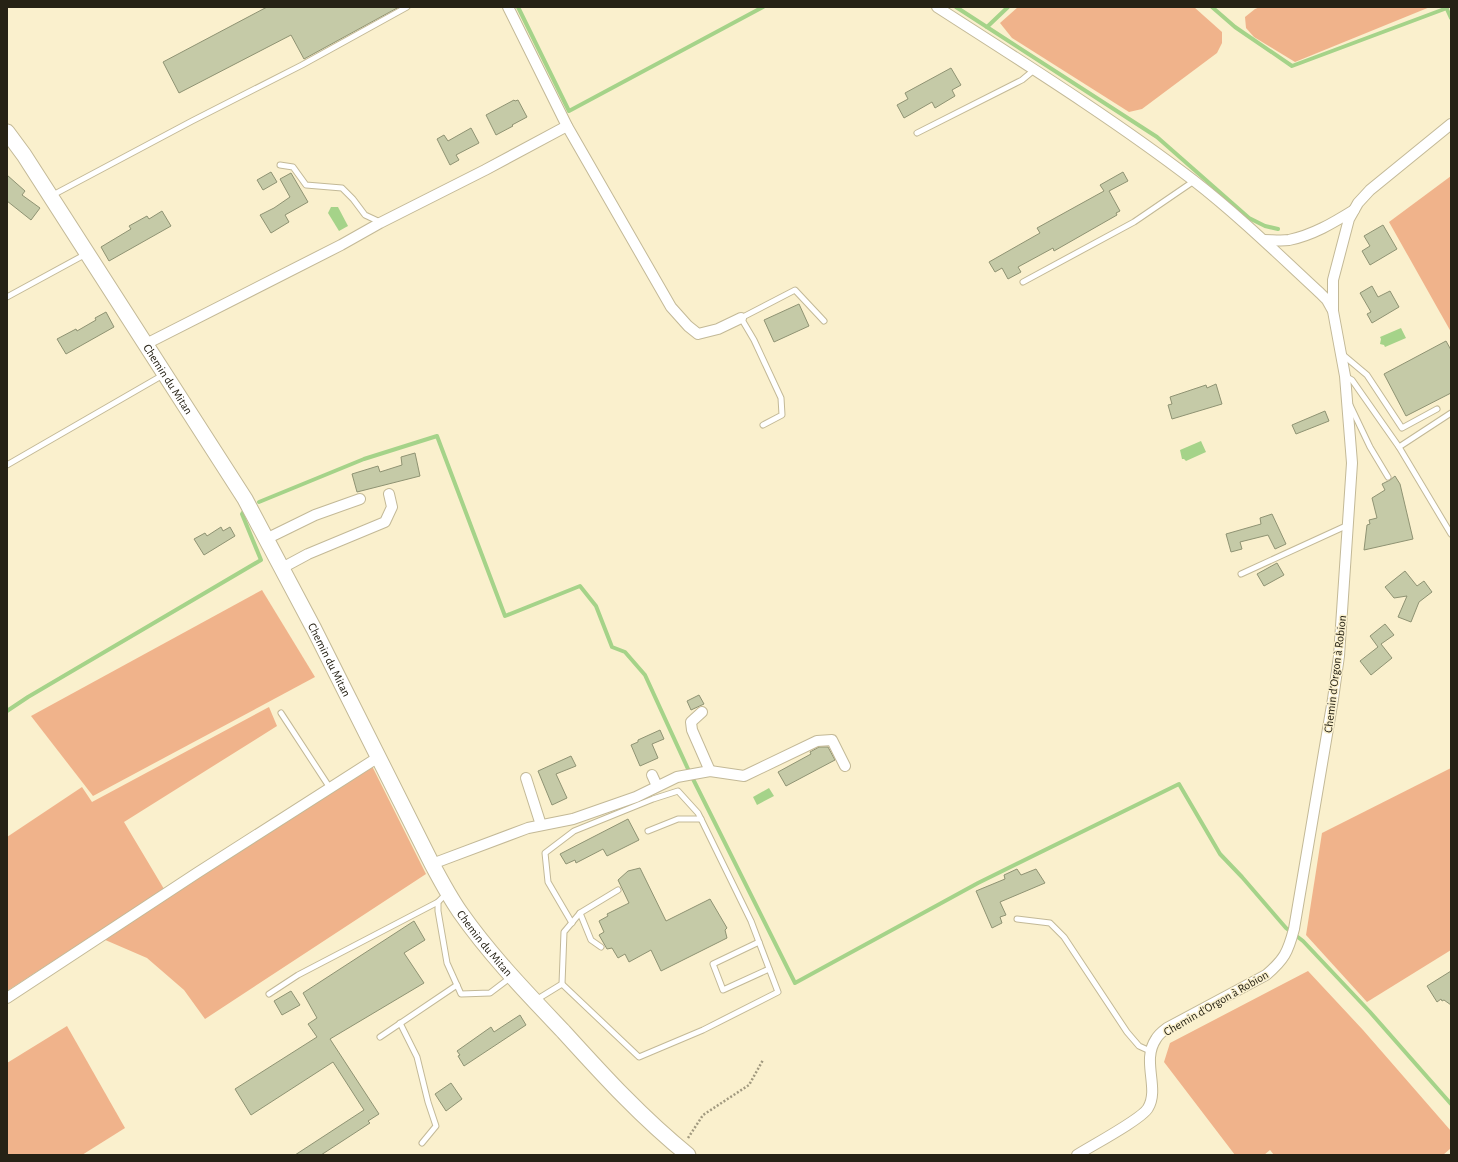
<svg xmlns="http://www.w3.org/2000/svg" width="1458" height="1162" viewBox="0 0 1458 1162" font-family="'Alegreya Sans',sans-serif">
	<style>
		.green { fill: #f0b38b }
		.water { fill: #a5d389 }
		.lines { fill: none; stroke-linecap: round; stroke-linejoin: round }
		.stream { stroke: #a5d389; stroke-width: 4 }
		.building { fill: #c5caa7; stroke: #8f9373 }
		.lane-casing { stroke: #c3b997; stroke-width: 7 }
		.street-casing { stroke: #c3b997; stroke-width: 12 }
		.secondary-casing { stroke: #c3b997; stroke-width: 17 }
		.path { stroke: #a1997f; stroke-width: 2.5; stroke-dasharray: 2 2; stroke-linecap: butt }
		.lane { stroke: #fff; stroke-width: 5 }
		.street { stroke: #fff; stroke-width: 10 }
		.secondary { stroke: #fff; stroke-width: 15 }
		.labels { text-anchor: middle; dominant-baseline: central; stroke-width: 3; stroke-linejoin: round; paint-order: stroke }
		.street-label { font-size: 12px; fill: #262215; stroke: #faf0cd }
	</style>
	<rect width="100%" height="100%" fill="#faf0cd"/>
	<g class="green">
		<path d="M1018 7H1194L1222 32V43L1217 53 1142 109 1129 112 1012 38 1000 23Z"/>
		<path d="M1260 7H1430L1295 62 1254 37 1246 28 1245 17 1255 9Z"/>
		<path d="M1451 176V332L1389 222Z"/>
		<path d="M262 590 315 677 93 796 31 716Z"/>
		<path d="M269 707 277 726 124 822 164 889 7 991V837L82 787 92 802Z"/>
		<path d="M372 766 426 874 205 1019 184 990 147 958 103 939Z"/>
		<path d="M1451 768V950L1367 1002 1306 935 1322 833Z"/>
		<path d="M1308 971 1363 1030 1451 1131V1148L1443 1155H1274L1270 1150 1264 1155H1235L1164 1062 1170 1043Z"/>
		<path d="M67 1026 125 1128 82 1155H7V1063Z"/>
	</g>
	<g class="water">
		<path d="M331 207H338L348 226 339 231 328 213Z"/>
		<path d="M1401 328 1406 338 1385 347 1384 345 1380 344 1381 339 1380 337Z"/>
		<path d="M1201 441 1206 452 1186 461 1184 459H1182L1180 450Z"/>
		<path d="M769 788 774 796 757 805 753 797Z"/>
	</g>
	<g class="lines">
		<g class="stream">
			<path d="M518 7 569 111 763 7"/>
			<path d="M956 7 1157 137 1249 218 1265 226 1278 229"/>
			<path d="M1212 7 1235 27 1292 66 1447 8"/>
			<path d="M1446 7 1451 18"/>
			<path d="M987 27 1008 7"/>
			<path d="M259 502 364 459 437 436 505 616 580 586 596 606 612 647 625 652 645 675 688 769 795 983 978 883 1179 784 1220 854 1242 877 1286 928 1303 941 1370 1012 1451 1104"/>
			<path d="M7 711 28 697 261 560 242 514 244 511"/>
		</g>
	</g>
	<g class="building">
		<path d="M267 7H399L304 59 291 35 179 93 163 62Z"/>
		<path d="M951 68 961 85 952 90 955 96 935 108 932 102 904 118 897 105 908 99 905 93Z"/>
		<path d="M514 100 515 101 518 100 527 117 512 125 513 126 496 135 486 115Z"/>
		<path d="M471 128 479 143 456 155 459 160 450 165 437 139 444 135 448 141Z"/>
		<path d="M271 172 277 182 263 190 257 180Z"/>
		<path d="M1123 172 1128 181 1109 191 1120 211 1116 213 1117 215 1054 251 1053 248 1018 267 1021 272 1008 279 1002 268 995 272 989 262 1040 233 1037 228 1104 191 1100 185Z"/>
		<path d="M291 173 308 202 285 215 289 222 271 233 260 215 274 208 290 197 280 179Z"/>
		<path d="M7 175 25 191 22 195 40 208 31 220 7 201Z"/>
		<path d="M162 211 171 226 109 261 101 247 131 229 129 226 147 216 149 219Z"/>
		<path d="M1383 225 1397 249 1370 265 1362 251 1370 246 1364 236Z"/>
		<path d="M1372 286 1378 297 1390 291 1399 307 1372 323 1367 314 1371 312 1360 293Z"/>
		<path d="M799 304 809 326 774 342 764 320Z"/>
		<path d="M106 312 114 327 66 354 57 339 76 329 77 331 96 320 95 318Z"/>
		<path d="M1446 341 1451 350V393L1406 416 1384 374Z"/>
		<path d="M1216 384 1222 404 1172 419 1168 405 1172 404 1170 397 1206 385 1207 388Z"/>
		<path d="M1325 411 1329 421 1296 434 1292 425Z"/>
		<path d="M415 453 420 476 357 492 352 474 378 466 380 472 402 465 401 457Z"/>
		<path d="M1395 476 1400 484 1413 539 1364 550 1367 525 1370 524 1369 520 1377 518 1372 498 1385 490 1382 484 1390 480Z"/>
		<path d="M1272 514 1286 544 1275 549 1268 535 1240 542 1242 549 1231 552 1226 534 1261 524 1260 518Z"/>
		<path d="M221 527 223 531 230 527 235 536 204 555 194 539 205 533 207 536Z"/>
		<path d="M1277 563 1284 575 1264 586 1257 574Z"/>
		<path d="M1405 571 1417 586 1424 581 1432 592 1419 602 1411 622 1398 617 1407 596 1394 598 1385 587Z"/>
		<path d="M1385 624 1394 635 1381 644 1392 658 1371 675 1360 661 1378 647 1370 636Z"/>
		<path d="M699 695 704 704 691 710 687 701Z"/>
		<path d="M660 730 664 739 652 744 658 758 640 766 631 745 638 742V740Z"/>
		<path d="M819 747H828L835 760 786 786 778 772 811 754 810 752Z"/>
		<path d="M571 756 576 766 556 774 567 798 552 805 538 771Z"/>
		<path d="M628 819 639 840 607 856 603 849 576 863 575 860 566 864 560 854Z"/>
		<path d="M640 868 666 921 710 899 727 928 725 930 727 938 661 971 651 950 629 962 625 954 618 958 612 948 607 949 599 935 604 932 599 921 608 916 607 914 629 903 618 880 628 871Z"/>
		<path d="M1017 869 1021 875 1036 869 1045 883 1000 902 1006 915 1000 917 1002 923 992 928 976 891 1005 879 1004 875Z"/>
		<path d="M414 921 425 940 404 953 424 983 330 1039 379 1114 368 1121 370 1123 321 1155H295L364 1110 333 1062 251 1115 235 1089 317 1037 308 1024 317 1018 303 993Z"/>
		<path d="M1451 971V1005L1444 1000 1442 1001 1441 999 1437 1002 1427 986Z"/>
		<path d="M291 991 300 1005 282 1015 274 1001Z"/>
		<path d="M520 1015 526 1025 464 1066 458 1056 460 1055 457 1051 491 1027 494 1032Z"/>
		<path d="M451 1083 462 1099 446 1111 435 1094Z"/>
	</g>
	<g class="lines">
		<defs>
			<g id="lane">
				<path d="M917 133 1022 80 1034 70"/>
				<path d="M280 165 293 167 306 185 342 188 353 199 365 215 380 222"/>
				<path d="M51 196 192 121 302 65 407 7"/>
				<path d="M1023 282 1134 222 1194 181"/>
				<path d="M7 297 86 254"/>
				<path d="M1342 354 1367 375 1402 428 1437 409"/>
				<path d="M1345 376 1352 380 1399 447 1451 534"/>
				<path d="M1350 405 1370 447 1388 477"/>
				<path d="M763 425 782 415 781 398 754 340 741 318 795 290 824 321"/>
				<path d="M1399 447 1451 413"/>
				<path d="M7 465 163 375"/>
				<path d="M1241 574 1348 525"/>
				<path d="M281 713 330 788"/>
				<path d="M648 831 678 819H701"/>
				<path d="M446 894 438 902V911L447 963 461 994 490 993 511 977"/>
				<path d="M580 913 591 940 601 947"/>
				<path d="M1017 919 1050 923 1064 937 1127 1032 1139 1046 1150 1051"/>
				<path d="M759 942 713 964 723 990 769 969"/>
				<path d="M562 984 639 1057 703 1030 778 992 751 921 701 819 698 813 678 791 653 799 574 831 545 853 548 882 572 923"/>
				<path d="M269 994 298 975 438 902"/>
				<path d="M536 1000 562 984 564 932 580 913 618 890"/>
				<path d="M400 1023 417 1057 428 1102 436 1126 422 1143"/>
				<path d="M380 1037 457 985"/>
			</g>
			<g id="street">
				<path d="M508 7 567 126 671 307 688 326 698 334 718 329 741 318"/>
				<path d="M937 7C1024 63 1112 118 1193 180 1238 215 1279 255 1320 293L1327 300 1332 309"/>
				<path d="M1264 240C1272 240 1281 241 1289 240 1313 235 1333 223 1354 210"/>
				<path d="M146 344 341 245 380 223 485 170 567 126"/>
				<path d="M266 539 315 515 360 499"/>
				<path d="M282 568 308 554 385 522 392 507 389 494"/>
				<path d="M702 712 691 722 692 730 710 771"/>
				<path d="M652 775 657 786"/>
				<path d="M526 778 541 825"/>
				<path d="M432 864 528 828 573 819 636 797 677 777 710 771 744 776 817 741 832 740 845 766"/>
				<path d="M7 998 197 873 377 758"/>
				<path d="M1077 1155C1091 1146 1142 1119 1148 1108 1160 1088 1141 1061 1156 1039 1158 1035 1163 1031 1167 1028L1266 975C1284 960 1288 952 1294 929L1333 699 1339 656 1352 463 1345 376 1333 311V280L1349 219 1358 203 1370 190 1451 124"/>
			</g>
			<g id="secondary">
				<path id="s1" d="M7 132 24 155 245 499 314 629 432 864C441 881 449 896 460 912 490 955 527 993 563 1031 603 1075 642 1118 688 1155"/>
			</g>
		</defs>
		<use href="#lane" class="lane-casing"/>
		<use href="#street" class="street-casing"/>
		<use href="#secondary" class="secondary-casing"/>
		<path class="path" d="M688 1138 703 1115 749 1085 763 1060"/>
		<use href="#lane" class="lane"/>
		<use href="#street" class="street"/>
		<use href="#secondary" class="secondary"/>
	</g>
	<g class="labels">
		<g class="street-label">
			<text stroke="none"><textPath href="#s1" startOffset="295">Chemin du Mitan</textPath></text>
			<text stroke="none"><textPath href="#s1" startOffset="619">Chemin du Mitan</textPath></text>
			<text transform="translate(1335 674) rotate(-83)">Chemin d'Orgon à Robion</text>
			<text stroke="none"><textPath href="#s1" startOffset="943">Chemin du Mitan</textPath></text>
			<text transform="translate(1216 1003) rotate(-30)">Chemin d'Orgon à Robion</text>
		</g>
	</g>
	<rect width="1458" height="1162" fill="none" stroke="#262215" stroke-width="16"/>
</svg>
